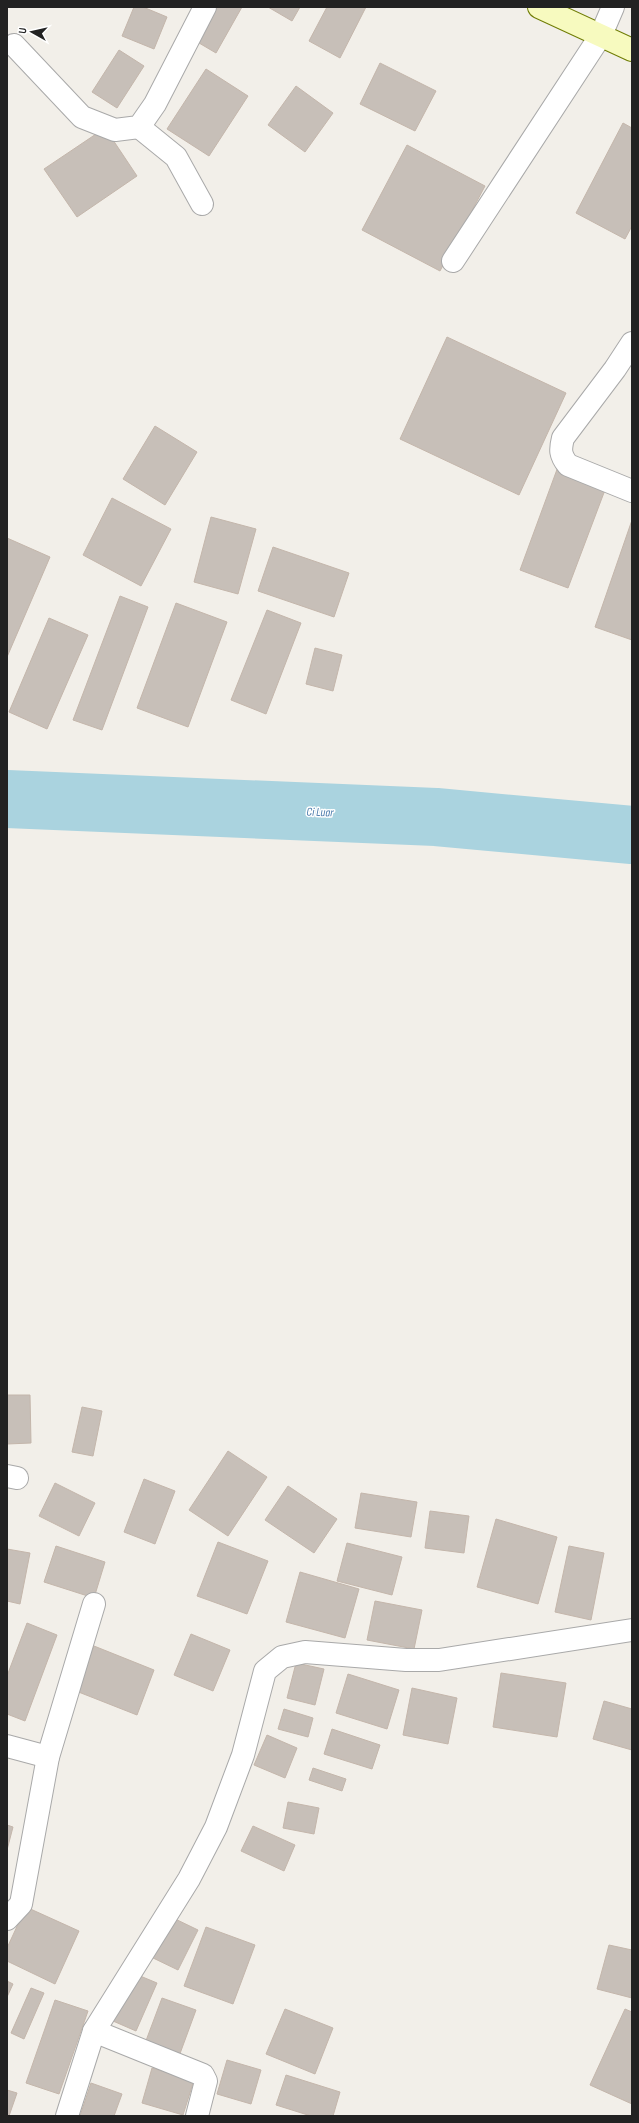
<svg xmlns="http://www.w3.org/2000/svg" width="639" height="2123" viewBox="0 0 639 2123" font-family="'Sofia Sans Condensed',sans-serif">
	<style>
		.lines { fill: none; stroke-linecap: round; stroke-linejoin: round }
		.river { stroke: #aad3df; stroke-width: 58 }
		.building { fill: #c7bfb8; stroke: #c4b6ab }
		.street-casing { stroke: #a9a9a9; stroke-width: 24 }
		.secondary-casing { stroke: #707d05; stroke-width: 24 }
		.street { stroke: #fff; stroke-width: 22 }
		.secondary { stroke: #f7fabf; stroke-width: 22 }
		.labels { text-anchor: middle; stroke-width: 3; stroke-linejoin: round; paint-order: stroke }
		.water-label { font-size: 12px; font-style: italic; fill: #4a7aab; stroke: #fff }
	</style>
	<rect width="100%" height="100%" fill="#f2efe9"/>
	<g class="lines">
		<polyline class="river" points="7,799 436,817 632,835"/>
	</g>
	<g class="building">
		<polygon points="134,7 143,7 167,17 154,49 122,36"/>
		<polygon points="212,7 242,7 216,53 194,40"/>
		<polygon points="268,7 300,7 292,21"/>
		<polygon points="327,7 366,7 340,58 309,41"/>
		<polygon points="119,50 144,66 117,108 92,92"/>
		<polygon points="380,63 436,91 415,131 360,104"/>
		<polygon points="206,69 248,96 209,156 167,129"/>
		<polygon points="296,86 333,113 305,152 268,125"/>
		<polygon points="623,123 632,128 632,226 625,239 576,213"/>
		<polygon points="105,128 137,176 77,217 44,169"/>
		<polygon points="407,145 485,186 440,271 362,230"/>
		<polygon points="447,337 566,393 519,495 400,439"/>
		<polygon points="155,426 197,452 165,505 123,479"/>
		<polygon points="559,464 608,482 568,588 520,570"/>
		<polygon points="112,498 171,529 141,586 83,555"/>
		<polygon points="211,517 256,529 238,594 194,582"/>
		<polygon points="632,520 632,640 595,627"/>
		<polygon points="7,538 50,557 7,657"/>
		<polygon points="273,547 349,573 334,617 258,591"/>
		<polygon points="120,596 148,607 102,730 73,720"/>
		<polygon points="176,603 227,622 188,727 137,708"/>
		<polygon points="267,610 301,623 266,714 231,700"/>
		<polygon points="49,618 88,635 47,729 9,712"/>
		<polygon points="315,648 342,655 333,691 306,684"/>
		<polygon points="7,1395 30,1395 31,1443 7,1444"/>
		<polygon points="82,1407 102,1411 93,1456 72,1452"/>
		<polygon points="228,1451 267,1477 228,1536 189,1510"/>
		<polygon points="144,1479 175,1491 155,1544 124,1532"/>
		<polygon points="55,1483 95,1503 79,1536 39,1516"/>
		<polygon points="288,1486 337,1519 314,1553 265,1520"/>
		<polygon points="361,1493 417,1502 411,1537 355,1528"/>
		<polygon points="430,1511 469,1516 464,1553 425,1548"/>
		<polygon points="496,1519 557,1537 538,1604 477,1587"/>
		<polygon points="218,1542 268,1561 247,1614 197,1596"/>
		<polygon points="347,1543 402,1557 392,1595 337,1581"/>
		<polygon points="56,1546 105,1562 94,1598 44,1582"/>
		<polygon points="569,1546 604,1553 591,1620 555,1612"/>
		<polygon points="7,1549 30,1553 20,1604 7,1601"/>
		<polygon points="300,1572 359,1589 345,1638 286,1622"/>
		<polygon points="375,1601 422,1610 414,1649 367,1640"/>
		<polygon points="27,1623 57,1635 25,1721 7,1714 7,1676"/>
		<polygon points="191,1634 230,1650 213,1691 174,1675"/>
		<polygon points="94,1646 154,1670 137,1715 76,1691"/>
		<polygon points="296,1663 324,1669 315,1705 287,1698"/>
		<polygon points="501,1673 566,1683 557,1737 493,1727"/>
		<polygon points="348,1674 399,1690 387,1729 336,1713"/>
		<polygon points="412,1688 457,1698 448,1744 403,1735"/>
		<polygon points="604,1701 632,1709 632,1750 593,1739"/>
		<polygon points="284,1709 313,1718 308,1737 278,1729"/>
		<polygon points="332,1729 380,1745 372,1769 324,1754"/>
		<polygon points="267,1735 297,1748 285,1778 254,1765"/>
		<polygon points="313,1768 346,1779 342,1791 309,1780"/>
		<polygon points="288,1802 319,1808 314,1834 283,1828"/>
		<polygon points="7,1825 13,1827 7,1850"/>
		<polygon points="253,1826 295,1845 284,1871 241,1851"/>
		<polygon points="26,1907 79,1931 55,1984 7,1961 7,1948"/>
		<polygon points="169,1916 198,1930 178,1970 149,1956"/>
		<polygon points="206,1927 255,1945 233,2004 184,1986"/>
		<polygon points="609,1945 632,1950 632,1998 597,1989"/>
		<polygon points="133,1973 157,1983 136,2031 113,2021"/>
		<polygon points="7,1981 13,1984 7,1997"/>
		<polygon points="31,1988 44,1993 24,2039 11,2033"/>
		<polygon points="162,1998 196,2010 178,2059 144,2046"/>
		<polygon points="55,2000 88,2011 59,2094 26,2083"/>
		<polygon points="285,2009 333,2028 315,2074 266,2054"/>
		<polygon points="625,2009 632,2012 632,2104 590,2085"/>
		<polygon points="227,2060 261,2070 251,2104 217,2094"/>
		<polygon points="152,2068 194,2080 183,2115 142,2103"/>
		<polygon points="286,2075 340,2092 333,2116 311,2116 276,2105"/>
		<polygon points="91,2083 122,2094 114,2116 80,2116"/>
		<polygon points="7,2090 17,2093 9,2116 7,2116"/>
	</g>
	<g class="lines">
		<g class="street-casing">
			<g id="street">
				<polyline points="14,45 82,117 115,130 139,127 155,104 205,7"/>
				<polyline points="139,127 176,157 202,204"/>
				<polyline points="453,261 601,35 613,7"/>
				<path d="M 632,343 L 615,369 L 563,438 C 560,450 560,455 568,465 L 632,491"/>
				<polyline points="7,1476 17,1478"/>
				<polyline points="7,1746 48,1757"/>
				<polyline points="7,1919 21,1904 48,1757 94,1604"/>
				<polyline points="94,2031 203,2075 206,2081 197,2116"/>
				<polyline points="67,2116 94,2031 189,1879 216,1827 243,1755 265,1671 282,1657 305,1652 406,1660 439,1660 632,1630"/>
			</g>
		</g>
		<g class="secondary-casing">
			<polyline id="secondary" points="539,7 632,50"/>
		</g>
		<use href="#street" class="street"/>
		<use href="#secondary" class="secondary"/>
	</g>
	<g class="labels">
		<g class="water-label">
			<text transform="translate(320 812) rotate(2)" y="4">Ci Luar</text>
		</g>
	</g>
	<rect width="639" height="2123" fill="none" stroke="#222222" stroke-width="16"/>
	<g transform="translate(32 32) rotate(278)" stroke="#ffffff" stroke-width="3" paint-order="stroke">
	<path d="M0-3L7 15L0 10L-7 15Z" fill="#222222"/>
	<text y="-6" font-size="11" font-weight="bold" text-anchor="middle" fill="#222222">U</text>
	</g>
</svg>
